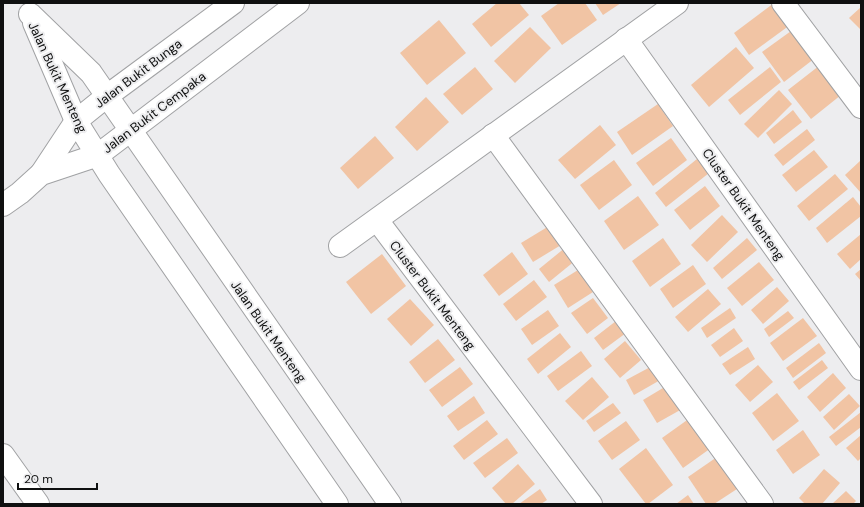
<svg xmlns="http://www.w3.org/2000/svg" width="864" height="507" viewBox="0 0 864 507" font-family="'DM Sans',sans-serif">
	<style>
		.building { fill: #f1c4a4 }
		.lines { fill: none; stroke-linecap: round; stroke-linejoin: round }
		.minor-casing { stroke: #a1a2a4; stroke-width: 24 }
		.minor { stroke: #fff; stroke-width: 22 }
		.labels { text-anchor: middle; stroke-width: 4; stroke-linejoin: round; paint-order: stroke }
		.street-label { font-size: 13px; fill: #0f1010; stroke: #ededef }
	</style>
	<rect width="100%" height="100%" fill="#ededef"/>
	<g class="building">
		<polygon points="497,3 519,3 529,15 491,47 472,24"/>
		<polygon points="559,3 585,3 597,20 562,45 541,16"/>
		<polygon points="595,3 621,3 603,15"/>
		<polygon points="774,3 790,25 749,55 734,33"/>
		<polygon points="861,7 861,30 849,18"/>
		<polygon points="439,20 466,53 427,85 400,53"/>
		<polygon points="798,26 819,55 784,82 762,52"/>
		<polygon points="530,27 551,48 515,83 494,61"/>
		<polygon points="736,47 754,68 709,107 691,85"/>
		<polygon points="824,62 846,91 811,119 788,90"/>
		<polygon points="475,67 493,89 462,115 443,94"/>
		<polygon points="770,67 781,82 740,115 728,100"/>
		<polygon points="779,90 792,104 758,138 744,124"/>
		<polygon points="426,97 449,122 417,151 395,127"/>
		<polygon points="658,104 673,126 632,155 617,132"/>
		<polygon points="793,110 802,122 774,144 766,133"/>
		<polygon points="600,125 616,145 575,179 558,160"/>
		<polygon points="807,129 815,140 783,166 774,155"/>
		<polygon points="375,136 394,158 358,189 340,168"/>
		<polygon points="671,138 687,160 653,186 636,163"/>
		<polygon points="814,150 828,167 796,192 782,175"/>
		<polygon points="697,159 709,173 666,207 655,193"/>
		<polygon points="614,160 632,185 599,210 580,185"/>
		<polygon points="861,160 861,193 845,175"/>
		<polygon points="835,174 848,189 809,221 797,206"/>
		<polygon points="705,186 720,206 690,230 674,210"/>
		<polygon points="638,196 659,225 624,250 604,221"/>
		<polygon points="853,197 861,207 861,216 827,243 816,228"/>
		<polygon points="722,215 738,232 707,262 691,245"/>
		<polygon points="554,223 566,242 533,262 521,243"/>
		<polygon points="861,234 861,259 850,269 837,254"/>
		<polygon points="663,238 681,264 650,287 632,261"/>
		<polygon points="747,238 757,250 722,279 713,268"/>
		<polygon points="566,247 576,260 549,282 539,269"/>
		<polygon points="512,252 528,274 499,296 483,275"/>
		<polygon points="382,254 406,286 371,314 346,282"/>
		<polygon points="759,262 774,280 742,306 727,288"/>
		<polygon points="693,265 706,284 673,308 660,289"/>
		<polygon points="861,269 861,281 855,274"/>
		<polygon points="578,270 593,292 568,308 554,285"/>
		<polygon points="534,280 547,297 516,321 503,304"/>
		<polygon points="777,287 789,301 763,324 751,310"/>
		<polygon points="708,289 721,304 688,332 675,317"/>
		<polygon points="593,298 608,318 587,334 571,313"/>
		<polygon points="410,299 434,325 411,346 387,319"/>
		<polygon points="730,308 736,318 707,338 701,328"/>
		<polygon points="548,310 559,326 532,345 521,329"/>
		<polygon points="788,311 794,318 769,337 764,329"/>
		<polygon points="803,318 817,336 783,361 770,343"/>
		<polygon points="616,321 626,333 603,350 594,338"/>
		<polygon points="734,328 743,341 720,357 711,345"/>
		<polygon points="560,333 571,347 538,374 527,359"/>
		<polygon points="438,339 455,360 425,383 409,362"/>
		<polygon points="625,341 641,360 620,378 604,359"/>
		<polygon points="819,343 826,353 793,378 786,368"/>
		<polygon points="748,347 755,359 730,375 722,364"/>
		<polygon points="581,351 592,366 558,391 547,376"/>
		<polygon points="822,360 828,368 799,390 793,382"/>
		<polygon points="654,365 662,379 634,395 626,380"/>
		<polygon points="758,365 773,382 750,402 735,385"/>
		<polygon points="460,367 473,384 442,407 429,390"/>
		<polygon points="833,373 846,388 820,412 807,397"/>
		<polygon points="592,377 609,397 583,420 565,401"/>
		<polygon points="668,385 682,409 657,423 643,400"/>
		<polygon points="777,393 799,421 773,441 752,413"/>
		<polygon points="849,394 860,406 834,430 823,417"/>
		<polygon points="474,396 485,413 458,431 447,416"/>
		<polygon points="613,403 621,413 594,432 586,421"/>
		<polygon points="861,412 861,427 836,446 829,437"/>
		<polygon points="690,418 711,448 683,468 662,438"/>
		<polygon points="487,420 498,434 464,460 453,446"/>
		<polygon points="626,421 640,440 612,460 598,441"/>
		<polygon points="803,430 820,455 793,474 776,450"/>
		<polygon points="861,435 861,458 858,461 846,448"/>
		<polygon points="507,438 518,453 485,478 473,463"/>
		<polygon points="646,448 673,485 648,504 646,504 619,469"/>
		<polygon points="717,457 737,489 714,504 706,504 688,477"/>
		<polygon points="518,464 535,484 512,504 506,504 492,488"/>
		<polygon points="824,469 840,483 822,504 805,504 799,498"/>
		<polygon points="540,489 547,500 541,504 519,504"/>
		<polygon points="846,491 856,501 853,504 832,504"/>
		<polygon points="688,495 694,504 676,504"/>
	</g>
	<g class="lines">
		<g class="minor-casing">
			<g id="minor">
				<polyline points="783,3 861,107"/>
				<polyline points="30,14 91,73 390,504"/>
				<polyline points="34,23 76,121 109,174 337,504"/>
				<polyline points="626,39 861,369"/>
				<polyline points="493,135 762,504"/>
				<polyline points="41,174 76,121 107,96 233,3"/>
				<polyline points="3,205 20,193 41,174 98,155 298,3"/>
				<polyline points="377,220 591,504"/>
				<polyline points="340,246 677,3"/>
				<polyline points="3,455 38,504"/>
			</g>
		</g>
		<use href="#minor" class="minor"/>
	</g>
	<g class="labels">
		<g class="street-label">
			<text transform="translate(138 73) rotate(-37)" y="5">Jalan Bukit Bunga</text>
			<text transform="translate(58 77) rotate(65)" y="5">Jalan Bukit Menteng</text>
			<text transform="translate(154 112) rotate(-37)" y="5">Jalan Bukit Cempaka</text>
			<text transform="translate(744 204) rotate(55)" y="5">Cluster Bukit Menteng</text>
			<text transform="translate(433 295) rotate(53)" y="5">Cluster Bukit Menteng</text>
			<text transform="translate(269 331) rotate(55)" y="5">Jalan Bukit Menteng</text>
		</g>
	</g>
	<rect width="864" height="507" fill="none" stroke="#0f1010" stroke-width="8"/>
	<path d="M18 483v6h79v-6" fill="none" stroke="#0f1010" stroke-width="2"/>
	<text x="24" y="483" font-size="12" fill="#0f1010" stroke="#ededef" stroke-width="3" paint-order="stroke">20 m</text>
</svg>
